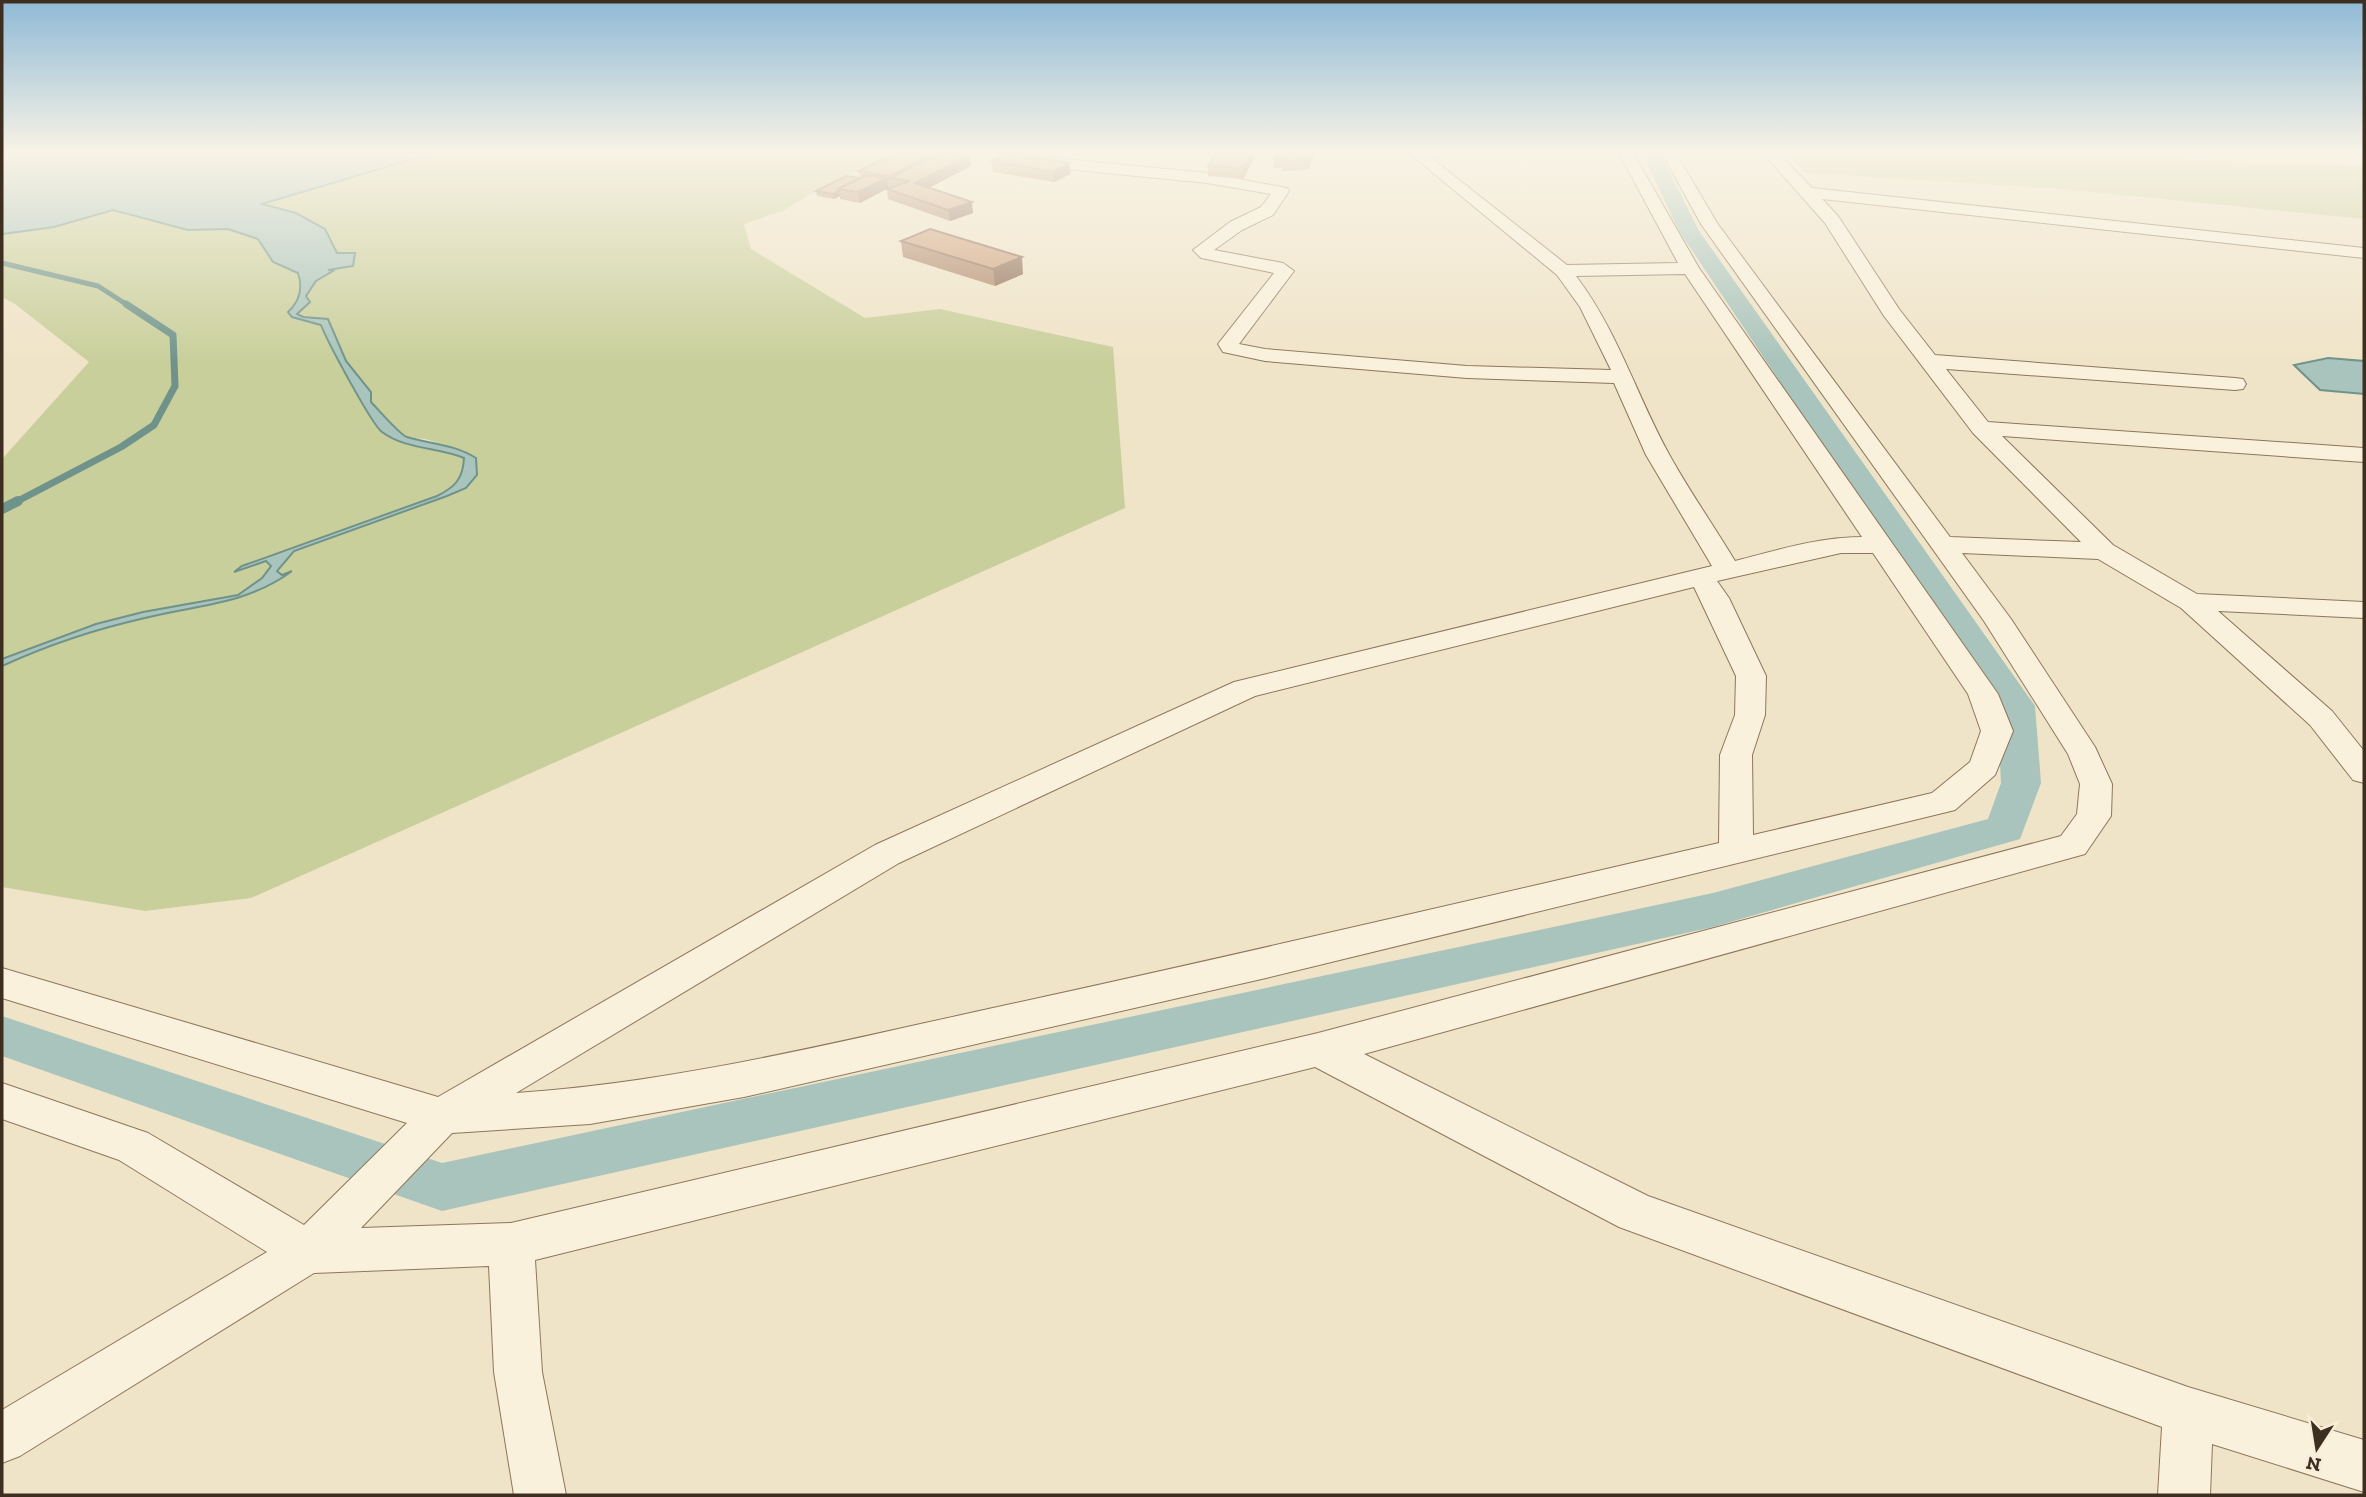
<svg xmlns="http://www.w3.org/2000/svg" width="2366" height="1497" viewBox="0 0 2366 1497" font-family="'Zilla Slab',serif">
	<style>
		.green { fill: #c9cf9b }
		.water { fill: #a9c4bc; stroke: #6f938a; stroke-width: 2 }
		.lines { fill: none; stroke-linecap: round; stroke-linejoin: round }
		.stream-far2 { stroke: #6f938a; stroke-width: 5 }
		.stream-far1 { stroke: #6f938a; stroke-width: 7 }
		.stream { stroke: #6f938a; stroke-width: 10 }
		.canal { fill: #a9c4bc; fill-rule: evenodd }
		.minor-casing { stroke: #8d765c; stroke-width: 2 }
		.minor { fill: #faf1dc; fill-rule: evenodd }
		.wall { fill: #b2896c }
		.shaded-wall { fill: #916f58 }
		.building { fill: #cf9f7d; stroke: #916f58; stroke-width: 2 }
	</style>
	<rect width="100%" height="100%" fill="#f0e4c8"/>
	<g class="green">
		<path d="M 433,153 L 900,153 L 832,182 L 782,211 L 744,224 L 751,249 L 865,318 L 940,309 L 1113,347 L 1125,508 L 251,898 L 145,911 L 2,887 L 2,666 C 51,643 103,627 156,615 C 202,604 250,603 289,573 L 282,575 L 277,571 L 294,551 L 466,488 L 475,458 L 465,451 L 425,439 L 404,437 L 371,402 L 355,371 L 346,361 L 328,319 L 303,317 L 297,314 L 309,303 L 305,296 L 316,281 L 327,276 L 322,271 L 337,253 L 325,229 L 296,213 L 261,204 Z"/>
		<polygon points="1787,153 2025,153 2364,166 2364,219 2062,189 1806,173"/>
		<path d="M 113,210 L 188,230 L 228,229 L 258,239 L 273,262 L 298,273 C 303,289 299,301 288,313 L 321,325 C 326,341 371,424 382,432 C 406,450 438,448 464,458 C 463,479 455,486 437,496 L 242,566 L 266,560 L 271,566 L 262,578 L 238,595 L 143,612 L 96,624 L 2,659 L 2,459 L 89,362 L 15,304 L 2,297 L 2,234 L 54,227 Z"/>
	</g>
	<g class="water">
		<path d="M 2,153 L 433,153 L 262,204 L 296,213 L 325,229 L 337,253 L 355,253 L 353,266 L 328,270 L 333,271 L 316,281 L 306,296 L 310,302 L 297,314 L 303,317 L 328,319 L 346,361 L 371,392 L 371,402 C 378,409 400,435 407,437 C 430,444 454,444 476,458 L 477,475 L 466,488 L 447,496 L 294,551 L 277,571 L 282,575 L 292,571 C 248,604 197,605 145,618 C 96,629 48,645 2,666 L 2,659 L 96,624 L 143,612 L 238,595 L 262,578 L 271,566 L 266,561 L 234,572 L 242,566 L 437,496 C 455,487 463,479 464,458 C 439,447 406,450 382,432 C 372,425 327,341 321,325 L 292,317 L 288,312 C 300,301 303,288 298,273 L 273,262 L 258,239 L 228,229 L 188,230 L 113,210 L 54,227 L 2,234 Z"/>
		<polygon points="2328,358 2364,361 2364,394 2320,390 2294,365"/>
	</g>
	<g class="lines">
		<polyline class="stream-far2" points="2,263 98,286 129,306"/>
		<polyline class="stream-far1" points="14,503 121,447 154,425 175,386 173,335 126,304"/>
		<polyline class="stream" points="2,509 18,501"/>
		<polygon class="canal" points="1642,153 1660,153 1699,231 2035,706 2041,783 2020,839 1713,927 442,1211 2,1056 2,1016 442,1163 1713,893 1988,819 2001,783 1997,706 1679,231"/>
		<g class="minor-casing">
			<path id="minor" d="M 1000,153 L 1207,173 L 1287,188 L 1289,191 L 1273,215 L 1242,230 L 1214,250 L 1283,263 L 1294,271 L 1239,344 L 1265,349 L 1467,366 L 1611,370 L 1580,307 L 1557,275 L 1409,153 L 1425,153 L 1567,265 L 1678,263 L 1619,153 L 1633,153 L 1699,268 L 1998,694 L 2013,731 L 1995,775 L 1955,810 L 1266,978 L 744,1097 L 590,1124 L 452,1133 L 361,1228 L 511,1223 L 1318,1033 L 2061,836 L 2077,814 L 2080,784 L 2068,754 L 1984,621 L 1701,224 L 1662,153 L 1676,153 L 1717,223 L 1950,537 L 2081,542 L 1973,433 L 1884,316 L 1825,223 L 1763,153 L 1778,153 L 1812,188 L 2364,248 L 2364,258 L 1822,199 L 1838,216 L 1899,309 L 1935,355 L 2235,378 L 2243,379 L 2246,384 L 2243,389 L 2235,390 L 1946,369 L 1988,422 L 2364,448 L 2364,462 L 2002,436 L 2113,545 L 2197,594 L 2364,602 L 2364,618 L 2218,611 L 2332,711 L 2364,751 L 2364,783 L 2353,780 L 2310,725 L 2181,608 L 2098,559 L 1962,553 L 2011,619 L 2095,747 L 2112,784 L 2111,816 L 2085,854 L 1364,1054 L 1648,1196 L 2188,1387 L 2364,1440 L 2364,1492 L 2212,1444 L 2210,1495 L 2158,1495 L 2162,1427 L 1619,1227 L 1315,1067 L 535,1260 L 542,1372 L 566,1495 L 514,1495 L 494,1372 L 489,1266 L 314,1273 L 20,1456 L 2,1463 L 2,1410 L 267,1252 L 119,1160 L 2,1119 L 2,1083 L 148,1133 L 304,1225 L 407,1123 L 2,998 L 2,968 L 438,1097 L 875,845 L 1234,682 L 1712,566 L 1646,455 L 1614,383 L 1467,378 L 1265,361 L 1223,352 L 1218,344 L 1274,273 L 1201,258 L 1193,250 L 1230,222 L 1261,207 L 1271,194 L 1207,183 L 1015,164 L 998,156 ZM 1685,274 L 1862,537 C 1819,537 1777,550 1735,561 C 1714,526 1690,492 1670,456 C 1636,395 1619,333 1576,276 ZM 1841,553 L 1873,553 L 1968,694 L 1981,731 L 1970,762 L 1932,793 L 1753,835 L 1752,755 L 1765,715 L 1766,676 L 1729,598 L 1717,581 ZM 1694,587 L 1736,676 L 1735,715 L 1720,755 L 1719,843 C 1480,898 1242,954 1002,1006 C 841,1041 681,1082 516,1093 L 899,863 L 1255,696 Z"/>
		</g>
		<use href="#minor" class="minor"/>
	</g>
	<g class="wall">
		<polygon points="1257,153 1243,179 1208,176 1208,166"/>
		<polygon points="1276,153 1314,153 1308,170 1282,171 1283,168 1273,168 1274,157"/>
		<polygon points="969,155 971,166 928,188 973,213 950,221 888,199 887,189 860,203 840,199 840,196 834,199 817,196 816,191 860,178 859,171"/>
		<polygon points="992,161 1069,163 1070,174 1054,182 993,172"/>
		<polygon points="901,241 1023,274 995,286 903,257"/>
	</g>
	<g class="shaded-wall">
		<polygon points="936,153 948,153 890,178 890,176"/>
		<polygon points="1252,153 1257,153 1243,179 1243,168"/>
		<polygon points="1311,153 1314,153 1314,156 1308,170 1308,160"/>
		<polygon points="969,155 971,166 917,194 915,183"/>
		<polygon points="1069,163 1070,174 1054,182 1053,172"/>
		<polygon points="887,178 888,188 860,203 858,192"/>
		<polygon points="839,191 840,196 834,199 833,194"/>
		<polygon points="972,202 973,213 950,221 948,210"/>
		<polygon points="1022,257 1023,274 995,286 993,269"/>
	</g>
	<g class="building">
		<polygon points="897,153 936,153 890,176 859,171"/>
		<polygon points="941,153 952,153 969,155 915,183 972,202 948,210 887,189 910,181 890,178"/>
		<polygon points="1009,153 1069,163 1053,172 992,161"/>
		<polygon points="1216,153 1252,153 1243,168 1208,166"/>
		<polygon points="1276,153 1311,153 1308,160 1283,161 1284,158 1274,157"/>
		<polygon points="867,175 887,178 858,192 838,189"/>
		<polygon points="846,176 860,178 838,189 839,191 833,194 816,191"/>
		<polygon points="930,229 1022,257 993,269 901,241"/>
	</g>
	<linearGradient id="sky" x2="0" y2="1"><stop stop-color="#8fbad6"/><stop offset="0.42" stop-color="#f8f3e6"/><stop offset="1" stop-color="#f8f3e6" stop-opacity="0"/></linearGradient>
	<rect width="2366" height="362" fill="url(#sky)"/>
	<rect width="2366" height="1497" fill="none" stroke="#3d2e20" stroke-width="7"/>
	<g transform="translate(2317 1448) rotate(192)" stroke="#f7eed8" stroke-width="5" paint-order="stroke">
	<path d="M0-5L12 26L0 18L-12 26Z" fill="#3d2e20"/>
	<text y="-10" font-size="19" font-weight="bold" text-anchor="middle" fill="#3d2e20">N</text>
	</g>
</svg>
